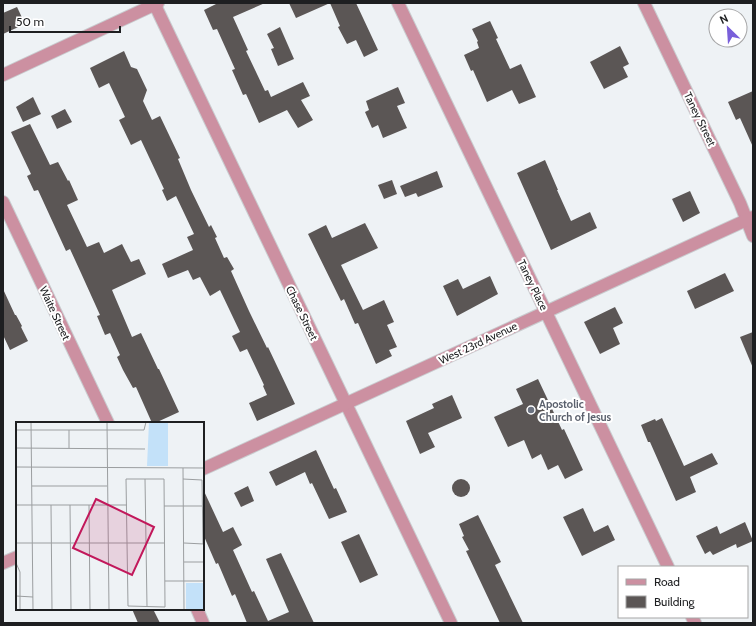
<svg xmlns="http://www.w3.org/2000/svg" width="756" height="626" viewBox="0 0 756 626" font-family="Cabin,sans-serif">
	<style>
		.building { fill: #5b5655 }
		.lines { fill: none; stroke-linecap: round; stroke-linejoin: round }
		.minor-casing { stroke: #c9cccf; stroke-width: 14 }
		.minor { stroke: #cc90a1; stroke-width: 12 }
		.worship-dot { fill: #6b7280; stroke: #fff; stroke-width: 1.5 }
		.labels { text-anchor: middle; stroke-width: 4; stroke-linejoin: round; paint-order: stroke }
		.street-label { font-size: 11px; fill: #1e1f21; stroke: #fff }
		.worship-label { font-size: 11px; font-weight: bold; fill: #5b616d; stroke: #fff; text-anchor: start }
		.inset-road { fill: none; stroke: #9b9ea0; stroke-width: 1 }
		.view { fill: #c2185b; fill-opacity: 0.15; stroke: #c2185b; stroke-width: 2 }
		.inset-edge { fill: none; stroke: #1e1f21; stroke-width: 2 }
	</style>
	<rect width="100%" height="100%" fill="#eef2f5"/>
	<g class="building">
		<polygon points="218,3 265,3 233,17 248,50 246,51 265,91 268,90 271,97 303,82 310,96 301,100 313,120 298,128 287,110 259,123 246,94 243,95 232,70 235,69 217,29 213,30 204,10"/>
		<polygon points="289,3 356,3 378,50 364,57 356,40 347,44 338,27 340,26 330,3 296,18"/>
		<polygon points="17,7 25,24 3,34 3,13"/>
		<polygon points="490,21 498,38 496,39 510,69 521,64 536,97 519,104 512,90 487,102 473,70 471,71 464,55 479,48 477,42 478,41 472,29"/>
		<polygon points="280,27 294,59 278,66 271,49 274,48 267,34"/>
		<polygon points="620,46 629,64 623,67 628,77 604,89 590,62"/>
		<polygon points="124,51 131,67 137,69 147,90 143,101 152,120 160,116 180,158 178,159 191,190 209,227 211,225 217,237 215,238 224,258 227,257 234,269 231,271 249,311 267,348 268,347 295,404 257,421 249,403 267,395 263,386 264,385 247,349 240,352 232,336 240,332 220,290 210,296 200,277 193,280 188,270 168,278 162,264 193,250 187,237 194,234 176,196 167,201 162,190 164,189 141,140 131,145 119,120 125,117 109,83 99,88 90,68"/>
		<polygon points="398,87 405,103 397,106 407,128 383,138 378,125 372,128 365,112 369,110 366,101"/>
		<polygon points="753,91 753,147 740,118 736,120 728,102"/>
		<polygon points="33,97 41,114 23,122 16,107"/>
		<polygon points="65,109 72,122 57,129 51,116"/>
		<polygon points="30,124 50,165 58,162 68,181 69,180 78,200 67,205 87,247 99,242 104,253 122,244 131,262 139,259 146,274 112,290 132,337 141,333 158,369 159,369 179,412 155,423 152,423 136,387 133,388 123,370 117,357 120,355 110,333 105,335 97,316 100,315 81,273 70,249 66,251 38,190 34,191 27,176 31,174 11,132"/>
		<polygon points="545,160 558,190 557,190 571,221 590,212 597,228 551,250 517,173"/>
		<polygon points="437,171 443,187 418,197 416,193 405,197 400,186"/>
		<polygon points="392,180 397,194 384,199 378,185"/>
		<polygon points="690,191 700,213 683,222 672,199"/>
		<polygon points="365,223 378,248 341,265 363,310 384,300 394,322 387,325 397,347 389,350 392,356 376,364 358,323 355,324 344,299 341,301 308,234 326,225 332,238"/>
		<polygon points="725,273 734,291 695,309 687,291"/>
		<polygon points="490,276 498,294 457,316 443,286 458,279 463,289"/>
		<polygon points="3,289 15,315 16,315 22,326 21,327 28,341 10,350 3,335"/>
		<polygon points="615,307 623,323 613,328 620,344 600,354 584,322"/>
		<polygon points="753,332 753,368 740,337"/>
		<polygon points="538,379 562,430 564,429 583,470 565,479 558,465 548,470 541,454 532,459 524,440 508,447 494,417 523,404 516,389"/>
		<polygon points="452,395 462,418 428,433 435,447 420,454 406,421 434,408 432,404"/>
		<polygon points="662,418 684,466 712,453 718,464 690,477 696,492 676,501 650,442 648,442 641,425 655,419 656,421"/>
		<polygon points="316,450 334,489 336,488 347,512 329,519 312,483 310,484 305,472 276,486 269,472"/>
		<circle cx="461" cy="488" r="9"/>
		<polygon points="248,486 254,501 241,507 234,493"/>
		<polygon points="203,489 223,532 233,527 242,545 233,550 252,592 254,591 268,621 289,612 266,559 281,553 314,623 247,623 235,594 232,596 218,563 216,564 203,534"/>
		<polygon points="583,508 594,532 608,525 615,540 582,556 563,517"/>
		<polygon points="478,515 501,562 495,565 523,623 500,623 466,551 469,550 462,537 464,536 459,524"/>
		<polygon points="745,522 753,541 737,548 736,544 713,555 710,551 705,554 696,536 717,526 720,534"/>
		<polygon points="359,534 378,575 360,583 341,542"/>
		<polygon points="132,609 153,609 160,623 138,623"/>
	</g>
	<g class="lines">
		<g class="minor-casing">
			<g id="minor">
				<polyline points="154,3 451,623"/>
				<polyline points="398,3 668,567"/>
				<polyline points="644,3 740,203 753,236"/>
				<polyline points="3,75 158,3"/>
				<polyline points="3,202 108,423"/>
				<polyline points="203,469 753,217"/>
				<polyline points="3,563 17,557"/>
				<polyline points="197,609 203,623"/>
				<polyline points="692,617 695,623"/>
			</g>
		</g>
		<use href="#minor" class="minor"/>
	</g>
	<circle class="worship-dot" cx="531" cy="410" r="4"/>
	<g class="labels">
		<g class="street-label">
			<text transform="translate(700 119) rotate(64)" y="4">Taney Street</text>
			<text transform="translate(533 285) rotate(64)" y="4">Taney Place</text>
			<text transform="translate(55 313) rotate(65)" y="4">Waite Street</text>
			<text transform="translate(302 313) rotate(64)" y="4">Chase Street</text>
			<text transform="translate(478 343) rotate(-25)" y="4">West 23rd Avenue</text>
		</g>
		<g class="worship-label">
			<text x="539" y="408">Apostolic<tspan x="539" dy="13">Church of Jesus</tspan></text>
		</g>
	</g>
	<g transform="translate(16 422)">
		<rect width="188" height="188" fill="#eef2f5"/>
		<path d="M 133,0 L 152,0 L 152,44 L 131,44 ZM 170,161 L 188,161 L 188,188 L 170,188 Z" fill="#c3e1f9"/>
		<path class="inset-road" d="M 15,0 L 17,188M 91,0 L 93,188M 0,8 L 128,8 L 130,0M 53,8 L 53,26M 0,26 L 129,27M 0,45 L 188,46M 167,46 L 168,188M 110,57 L 148,57 L 149,185 L 112,184 ZM 129,57 L 131,185M 167,57 L 186,58 L 187,122M 16,64 L 91,64M 0,83 L 111,83M 35,83 L 36,188M 54,83 L 55,188M 73,83 L 74,188M 148,84 L 186,84M 0,121 L 149,121M 168,121 L 188,122M 168,140 L 188,140M 0,141 L 4,150 L 4,188M 149,159 L 188,159M 0,174 L 17,175"/>
		<path class="view" d="M 80,77 L 138,105 L 116,153 L 57,126 Z"/>
		<rect width="188" height="188" class="inset-edge"/>
	</g>
	<rect width="756" height="626" fill="none" stroke="#1e1f21" stroke-width="8"/>
	<rect x="618" y="566" width="130" height="52" fill="#ffffff" stroke="#a5a5a6"/>
	<rect x="626" y="579" width="20" height="6" fill="#cc90a1" stroke="#a5a5a6"/>
	<text x="654" y="586" font-size="12" fill="#1e1f21">Road</text>
	<rect x="626" y="596" width="20" height="12" fill="#5b5655" stroke="#a5a5a6"/>
	<text x="654" y="606" font-size="12" fill="#1e1f21">Building</text>
	<g transform="translate(728 28) rotate(335)"><circle r="19" fill="#ffffff" stroke="#a5a5a6"/>
	<path d="M0-3L7 15L0 10L-7 15Z" fill="#795fda"/>
	<text y="-6" font-size="11" font-weight="bold" text-anchor="middle" fill="#1e1f21">N</text>
	</g>
	<path d="M10 26v6h110v-6" fill="none" stroke="#1e1f21" stroke-width="2"/>
	<text x="16" y="26" font-size="12" fill="#1e1f21" stroke="#ffffff" stroke-width="3" paint-order="stroke">50 m</text>
</svg>
